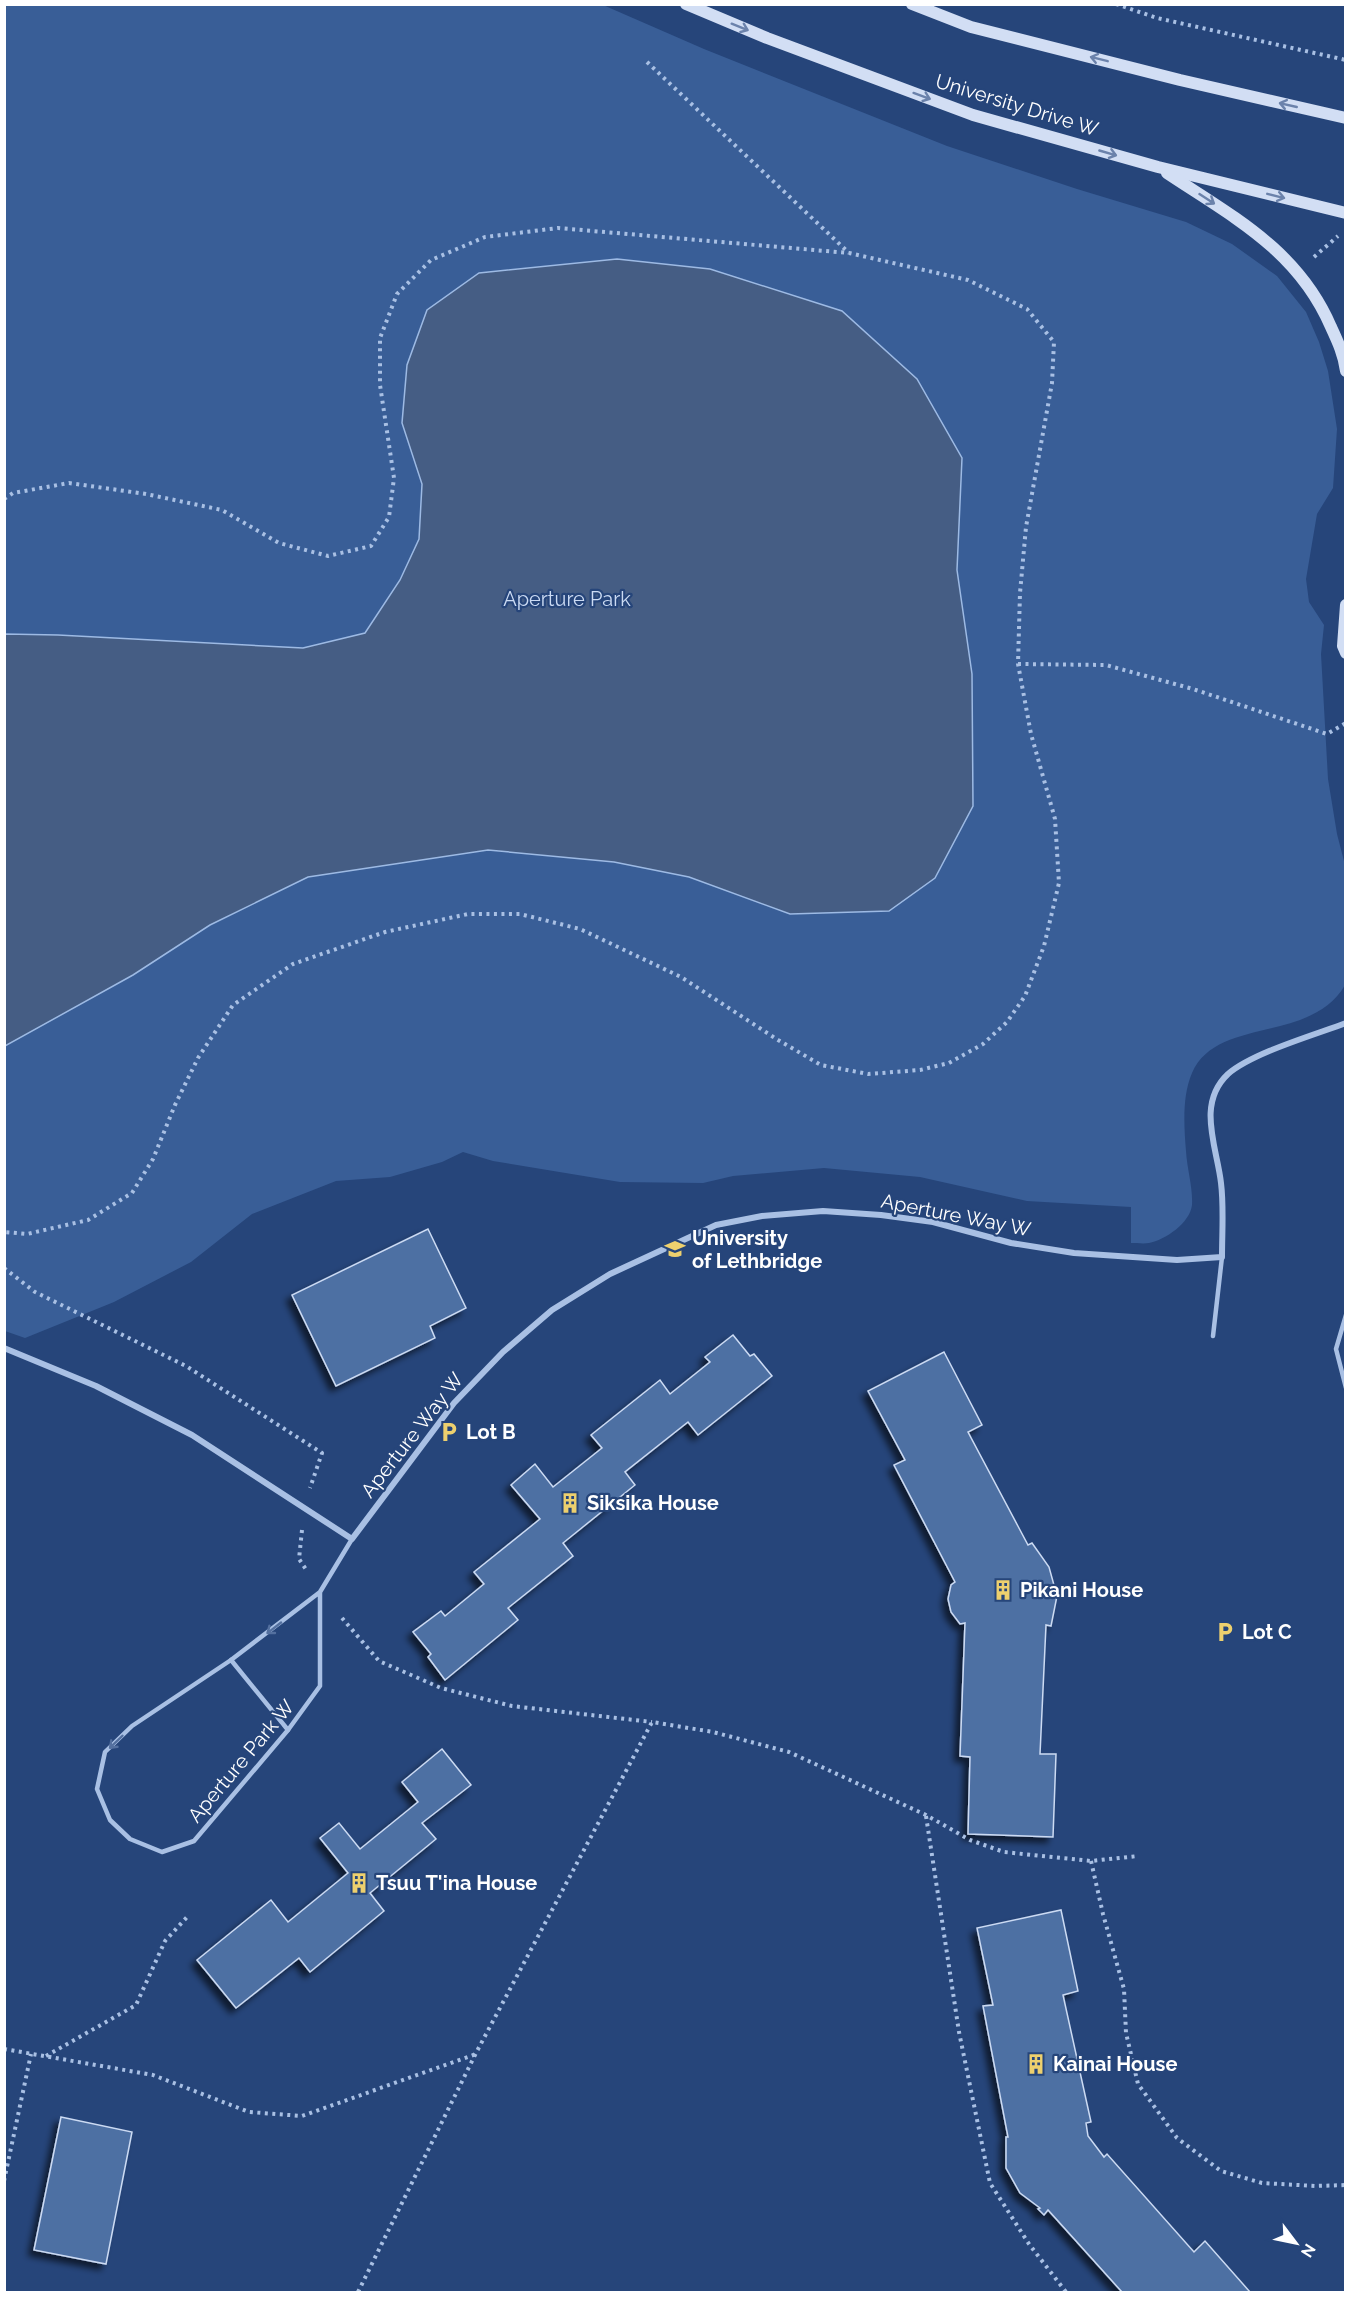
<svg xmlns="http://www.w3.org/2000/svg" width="1350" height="2297" viewBox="0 0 1350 2297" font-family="Raleway,sans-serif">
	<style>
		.green { fill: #395e97 }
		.water { fill: #455d84; stroke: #9dbae4; stroke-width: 1.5 }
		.building { fill: #4e6fa3; stroke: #ccdbf3; stroke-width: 1.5; filter: url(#shadow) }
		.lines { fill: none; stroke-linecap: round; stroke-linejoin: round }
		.path { stroke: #a9c0e4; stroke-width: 4; stroke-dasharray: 3 4.5; stroke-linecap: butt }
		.lane { stroke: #a9c0e4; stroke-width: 4.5 }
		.street { stroke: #a9c0e4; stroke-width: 6 }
		.secondary { stroke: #d2def4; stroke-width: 12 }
		.oneway { stroke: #6b82ab }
		.oneway2 { stroke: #54709f }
		.labels { text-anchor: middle; stroke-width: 4.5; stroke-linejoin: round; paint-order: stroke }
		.street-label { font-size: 20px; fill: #fff; stroke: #26457a }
		.park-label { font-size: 20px; fill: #ccdbf3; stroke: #26457a }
		.poi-label { font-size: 20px; font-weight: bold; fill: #fff; stroke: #26457a; text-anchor: start }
	</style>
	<defs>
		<filter id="shadow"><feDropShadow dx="-5.5" dy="5.5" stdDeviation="3" flood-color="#0009"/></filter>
	</defs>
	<rect width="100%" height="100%" fill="#26457a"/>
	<path class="green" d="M 5,5 L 603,5 L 704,49 L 947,146 L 1077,189 L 1186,222 L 1232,244 L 1277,276 L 1306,312 L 1319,342 L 1328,371 L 1337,429 L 1333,488 L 1317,514 L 1306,579 L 1309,602 L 1324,625 L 1321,654 L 1328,779 L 1337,834 L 1345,865 L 1345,985 C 1311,1044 1217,1016 1192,1073 C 1182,1096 1184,1126 1186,1151 C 1187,1169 1193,1187 1192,1205 C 1190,1223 1165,1240 1149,1243 C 1144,1244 1136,1243 1131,1243 L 1131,1207 L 1027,1201 L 920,1177 L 824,1168 L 733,1176 L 703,1183 L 620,1182 L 493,1161 L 463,1152 L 442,1162 L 390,1177 L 336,1181 L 252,1214 L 191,1262 L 114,1302 L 25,1338 L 5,1331 Z"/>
	<polygon class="water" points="617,259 710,269 842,311 917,379 962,458 957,570 972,674 973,806 935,878 889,911 790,914 689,877 614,862 488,850 308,877 210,925 133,975 5,1046 5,634 58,635 303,648 365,633 400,580 419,539 422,484 402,423 407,365 427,310 479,273"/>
	<g class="building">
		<polygon points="428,1229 466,1308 430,1326 435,1338 336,1386 292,1295"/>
		<polygon points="733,1335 750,1356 754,1354 772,1376 698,1435 688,1422 625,1472 635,1485 563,1543 573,1556 508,1608 518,1620 445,1680 428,1657 431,1654 413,1632 441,1611 445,1616 484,1584 474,1572 540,1519 511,1485 535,1464 553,1487 602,1448 591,1435 660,1380 670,1394 710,1362 705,1357"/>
		<polygon points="944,1352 982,1425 968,1432 1028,1545 1032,1543 1049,1567 1057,1596 1051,1626 1046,1625 1040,1754 1056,1754 1053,1837 968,1834 970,1757 960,1756 965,1623 960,1624 951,1612 948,1599 951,1585 955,1582 894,1465 905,1460 868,1391"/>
		<polygon points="442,1749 471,1785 422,1823 436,1839 370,1893 384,1911 310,1972 299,1958 236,2008 197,1960 271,1900 288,1922 348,1873 320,1838 339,1823 360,1849 418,1802 402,1782"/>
		<polygon points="1061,1910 1078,1991 1063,1995 1091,2122 1086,2123 1088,2136 1104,2157 1107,2154 1194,2252 1205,2241 1250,2292 1122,2292 1048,2210 1044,2215 1038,2209 1040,2208 1020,2193 1006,2168 1006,2137 1008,2137 983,2006 993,2005 977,1928"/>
		<polygon points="61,2117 132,2132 106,2264 34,2250"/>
	</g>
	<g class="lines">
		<g class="path">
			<polyline points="1116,4 1157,18 1346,60"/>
			<polyline points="647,62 849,253"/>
			<polyline points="1314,257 1338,236"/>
			<polyline points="4,499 13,493 69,483 146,494 222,510 279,543 328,556 371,546 389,517 394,478 380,385 380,338 397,294 431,260 485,237 558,228 849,253 968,280 1027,309 1054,342 1052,383 1026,527 1020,593 1018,664 1031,734 1055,819 1059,883 1044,946 1025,996 1007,1022 983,1044 949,1063 920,1070 868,1074 821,1065 778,1040 681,977 580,929 520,914 468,914 385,932 293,964 233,1005 198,1058 175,1105 153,1159 132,1193 88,1220 27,1234 4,1232"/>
			<polyline points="1018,664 1106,665 1193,689 1327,734 1346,723"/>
			<polyline points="4,1268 35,1292 186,1366 322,1453 310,1488"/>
			<polyline points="302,1530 299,1559 307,1571"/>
			<polyline points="342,1618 379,1661 441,1688 512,1706 652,1722"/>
			<polyline points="926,1816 959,2032 990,2183 1029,2244 1066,2292"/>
			<polyline points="1091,1861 1103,1914 1124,1989 1126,2033 1138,2084 1177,2138 1221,2171 1262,2183 1315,2186 1346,2185"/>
			<polyline points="4,2049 153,2075 249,2112 302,2116 476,2054"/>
			<polyline points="46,2056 136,2005 165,1941 187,1917"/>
			<polyline points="4,2181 31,2054"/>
			<polyline points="358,2292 476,2053 652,1722 713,1732 789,1752 926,1815 970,1840 1004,1852 1091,1861 1138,1856"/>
		</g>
		<g class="lane">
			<polyline points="1346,1315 1336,1349 1346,1388"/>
			<polyline points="1213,1336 1222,1257"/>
			<polyline points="320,1592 320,1686 288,1730 194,1841 162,1852 130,1839 110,1820 97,1789 105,1752 132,1726 231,1660 320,1592 352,1539"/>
			<polyline points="231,1660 288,1730"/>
		</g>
		<path class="street" d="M 4,1348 L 96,1386 L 192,1435 L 352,1539 L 454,1403 L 503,1352 L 552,1310 L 610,1274 L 716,1225 L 762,1216 L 823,1211 L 881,1215 L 933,1222 L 1011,1243 L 1074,1253 L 1177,1260 L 1222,1257 C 1222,1232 1224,1207 1221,1183 C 1217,1147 1196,1104 1228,1074 C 1252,1053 1314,1035 1346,1023"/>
		<g class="secondary">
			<polyline points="686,4 767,38 973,115 1158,167 1346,213"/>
			<polyline points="912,4 971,27 1180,80 1346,118"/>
			<path d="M 1167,173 C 1233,217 1298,250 1331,327 C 1338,342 1344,355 1346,371"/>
			<polyline points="1346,605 1343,646 1346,653"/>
		</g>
	</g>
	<defs><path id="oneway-shaft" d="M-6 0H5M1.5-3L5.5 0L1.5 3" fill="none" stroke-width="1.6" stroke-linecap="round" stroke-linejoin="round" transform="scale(1.5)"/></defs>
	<g class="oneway">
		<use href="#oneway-shaft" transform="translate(740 27) rotate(22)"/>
		<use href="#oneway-shaft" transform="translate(1099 59) rotate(-166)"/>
		<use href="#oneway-shaft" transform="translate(922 96) rotate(20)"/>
		<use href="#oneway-shaft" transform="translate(1288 105) rotate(-167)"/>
		<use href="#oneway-shaft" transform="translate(1108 153) rotate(16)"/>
		<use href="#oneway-shaft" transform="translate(1276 196) rotate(14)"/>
		<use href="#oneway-shaft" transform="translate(1207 199) rotate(33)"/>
	</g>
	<g class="oneway2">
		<use href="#oneway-shaft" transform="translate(274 1628) rotate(142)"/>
		<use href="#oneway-shaft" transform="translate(116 1742) rotate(136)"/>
	</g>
	<defs>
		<g id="university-bare" transform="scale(1.62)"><path d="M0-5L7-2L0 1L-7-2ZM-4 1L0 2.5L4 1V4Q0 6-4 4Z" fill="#edd06e" stroke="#26457a" stroke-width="2.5" paint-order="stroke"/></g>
		<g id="parking-bare" transform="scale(1.62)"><path d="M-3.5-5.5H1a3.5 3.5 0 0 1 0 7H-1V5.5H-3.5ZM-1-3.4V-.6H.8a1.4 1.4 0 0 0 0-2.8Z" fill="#edd06e" stroke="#26457a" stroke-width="2.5" paint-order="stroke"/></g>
		<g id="building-bare" transform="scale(1.62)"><path d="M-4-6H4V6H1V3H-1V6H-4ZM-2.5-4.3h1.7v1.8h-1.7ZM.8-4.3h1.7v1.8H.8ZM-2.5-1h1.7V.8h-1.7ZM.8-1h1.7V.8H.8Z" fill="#edd06e" stroke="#26457a" stroke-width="2.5" paint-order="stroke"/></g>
	</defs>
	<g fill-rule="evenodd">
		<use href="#university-bare" x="675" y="1249"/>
		<use href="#parking-bare" x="449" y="1432"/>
		<use href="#building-bare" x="570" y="1503"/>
		<use href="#building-bare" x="1003" y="1590"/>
		<use href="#parking-bare" x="1225" y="1632"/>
		<use href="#building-bare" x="359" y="1883"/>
		<use href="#building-bare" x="1036" y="2064"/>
	</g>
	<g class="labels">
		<g class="street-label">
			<text transform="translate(1017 105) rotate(17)" y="7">University Drive W</text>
			<text transform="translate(956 1215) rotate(11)" y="7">Aperture Way W</text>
			<text transform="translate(412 1435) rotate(-52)" y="7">Aperture Way W</text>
			<text transform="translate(241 1761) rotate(-50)" y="7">Aperture Park W</text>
		</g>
		<g class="park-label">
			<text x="567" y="606">Aperture Park</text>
		</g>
		<g class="poi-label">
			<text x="692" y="1245">University<tspan x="692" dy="23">of Lethbridge</tspan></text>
			<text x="466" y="1439">Lot B</text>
			<text x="587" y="1510">Siksika House</text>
			<text x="1020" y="1597">Pikani House</text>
			<text x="1242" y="1639">Lot C</text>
			<text x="376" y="1890">Tsuu T'ina House</text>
			<text x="1053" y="2071">Kainai House</text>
		</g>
	</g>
	<rect width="1350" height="2297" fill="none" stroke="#ffffff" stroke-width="12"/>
	<g transform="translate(1296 2243) rotate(122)" stroke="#26457a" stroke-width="4.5" paint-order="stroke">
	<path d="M0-4.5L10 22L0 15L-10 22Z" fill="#ffffff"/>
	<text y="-9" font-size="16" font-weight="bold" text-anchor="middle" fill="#ffffff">N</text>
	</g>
</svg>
